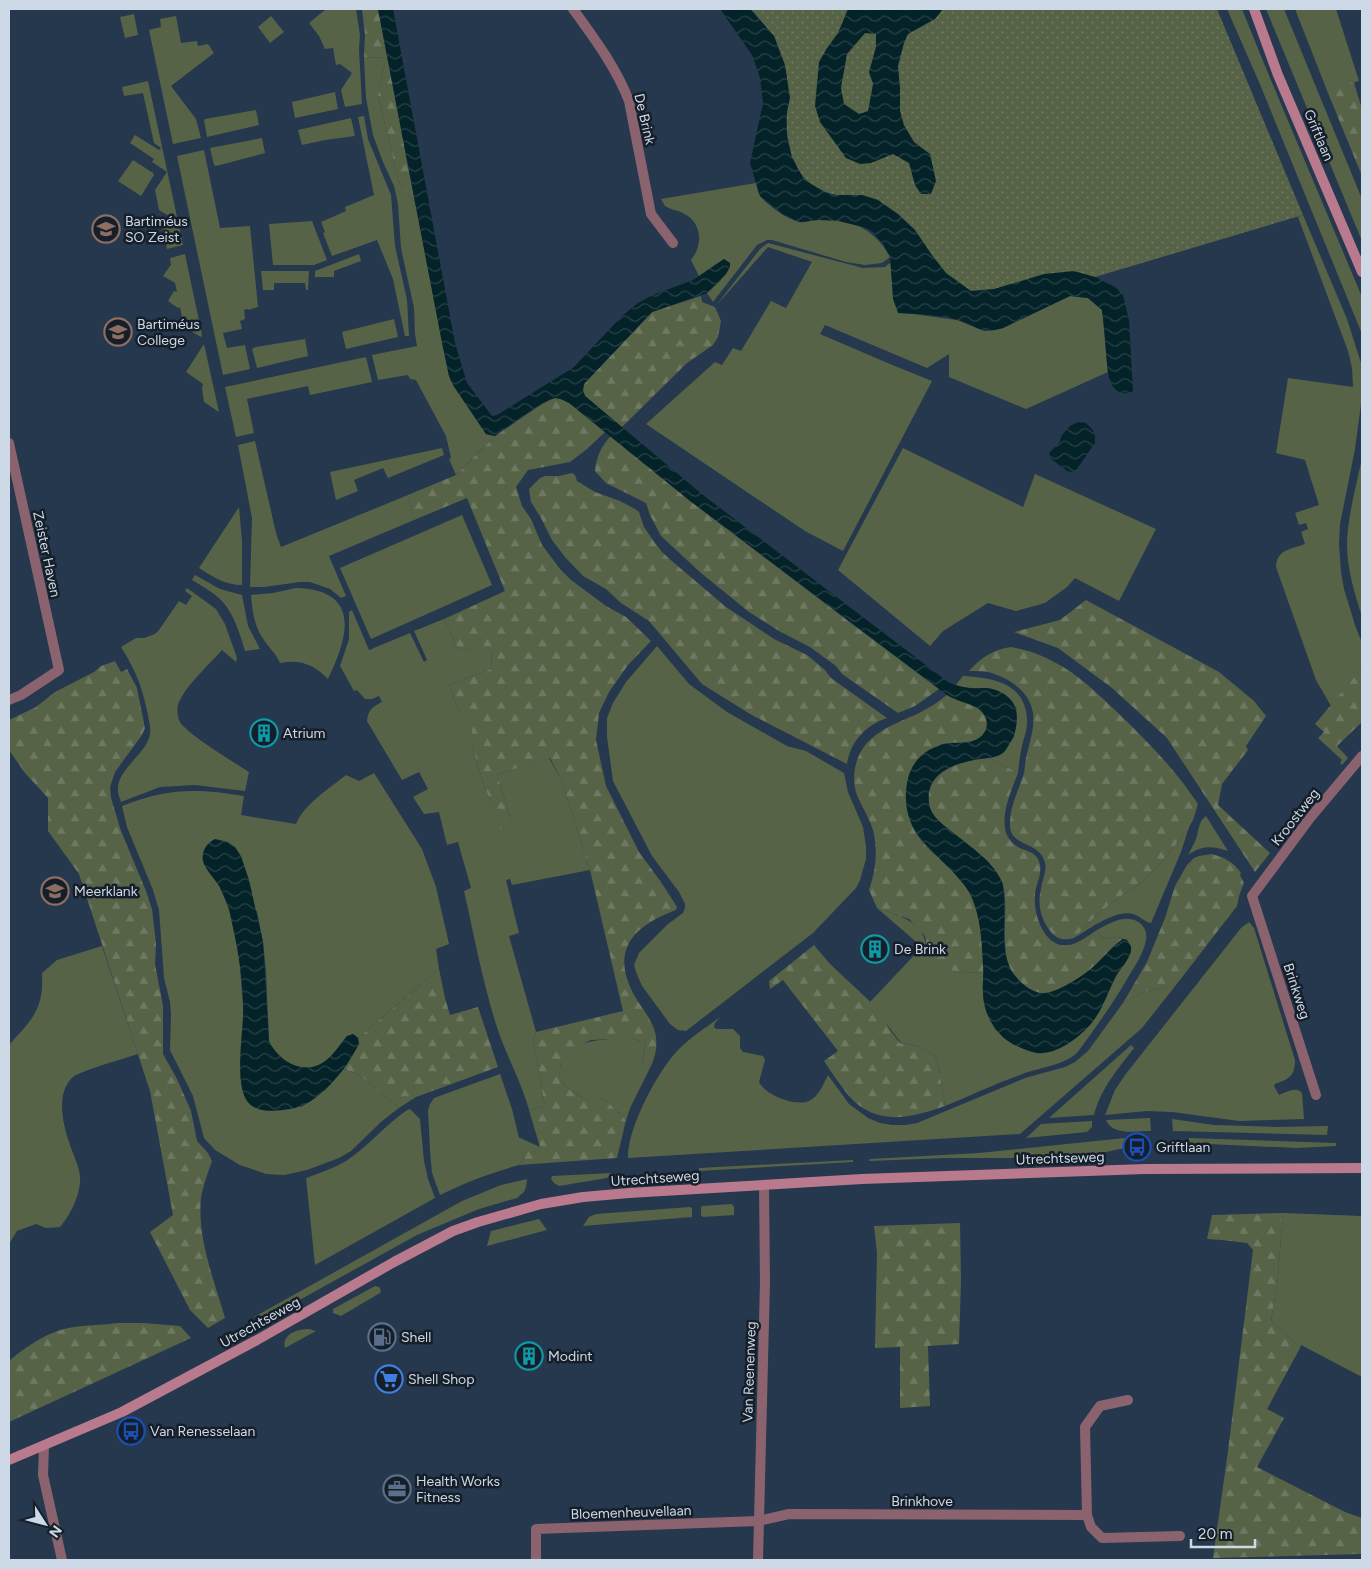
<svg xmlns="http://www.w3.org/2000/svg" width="1371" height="1569" viewBox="0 0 1371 1569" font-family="Figtree,sans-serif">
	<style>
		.green { fill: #576347 }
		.forest { fill: url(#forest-firs) }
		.park { fill: url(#park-dots) }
		.water { fill: url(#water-waves); fill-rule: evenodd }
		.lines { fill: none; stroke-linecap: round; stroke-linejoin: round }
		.street { stroke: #8b636e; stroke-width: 10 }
		.secondary { stroke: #ba7a8d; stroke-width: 10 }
		.labels { text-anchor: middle; stroke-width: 5; stroke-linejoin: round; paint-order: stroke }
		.street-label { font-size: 14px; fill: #cdd9e7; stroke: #161f29 }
		.poi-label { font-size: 14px; fill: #cdd9e7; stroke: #161f29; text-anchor: start }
	</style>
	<defs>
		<pattern id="forest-firs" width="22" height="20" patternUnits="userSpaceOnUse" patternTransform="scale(1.25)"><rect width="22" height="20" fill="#576347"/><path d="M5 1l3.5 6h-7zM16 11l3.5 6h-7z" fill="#6e7962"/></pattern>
		<pattern id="park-dots" width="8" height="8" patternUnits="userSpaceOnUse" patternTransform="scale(1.25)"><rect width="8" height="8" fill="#576347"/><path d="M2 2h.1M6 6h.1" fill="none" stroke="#6e7962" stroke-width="1.8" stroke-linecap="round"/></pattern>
		<pattern id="water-waves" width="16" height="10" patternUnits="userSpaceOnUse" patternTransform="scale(1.25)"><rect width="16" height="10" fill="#042329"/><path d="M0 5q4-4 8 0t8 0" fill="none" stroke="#274248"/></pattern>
	</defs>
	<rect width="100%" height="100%" fill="#25384e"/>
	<g class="green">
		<polygon points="326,9 356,9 360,35 359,50 362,104 345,107 341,90 352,73 340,64 336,65 333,48 325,49 319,36 309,23"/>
		<polygon points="1227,9 1242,9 1263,61 1362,297 1362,334 1259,82"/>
		<polygon points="1266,9 1284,9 1362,199 1362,241"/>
		<path d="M 1295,9 L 1336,9 L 1359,81 C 1346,86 1338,80 1328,93 Z"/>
		<polygon points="134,14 138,35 125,38 120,17"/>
		<polygon points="176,16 181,43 197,41 198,46 208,44 214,53 171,86 196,119 201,138 173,144 149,30 161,27 160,19"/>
		<polygon points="271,16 284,32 270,43 258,27"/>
		<polygon points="364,57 386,58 378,95 399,183 415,202 449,376 453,385 486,434 495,436 456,475 449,459 451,458 446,436 416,380 410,379 408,375 378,380 372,355 417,346 415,334 414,308 401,248 398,204 394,186 383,162 373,135 366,98"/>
		<polygon points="148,81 183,245 167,249 163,227 169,216 159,210 155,190 167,172 152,162 154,159 130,143 135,135 159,150 161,148 154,143 143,93 124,96 122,87"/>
		<polygon points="335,92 338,109 295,118 292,102"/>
		<polygon points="256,110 259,125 207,137 204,120 205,119"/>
		<polygon points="364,116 368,139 391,195 395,246 407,300 409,336 405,336 393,279 377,240 332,256 323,233 325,232 321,222 346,211 345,207 374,195 358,117"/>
		<polygon points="351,118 355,136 325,140 302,145 298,130"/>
		<polygon points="262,138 265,153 216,166 214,165 210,148"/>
		<polygon points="204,150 220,228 250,226 258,307 248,310 248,309 244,310 245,319 240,321 242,329 223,333 227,348 245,345 250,369 223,375 177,156"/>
		<polygon points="133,160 153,173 154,175 141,196 118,181"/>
		<path d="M 756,183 C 757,187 758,194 761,197 C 767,205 790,221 800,222 C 806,223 813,220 819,220 C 851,218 875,229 890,257 L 882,263 L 865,265 L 846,262 L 772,240 L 767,240 L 757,245 L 713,302 L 707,293 L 720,281 L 730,267 L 724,259 L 699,276 L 691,260 C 703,245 703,223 683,213 C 677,210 671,210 665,206 L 661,199 Z"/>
		<path d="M 1303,215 L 1347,319 L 1362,366 L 1361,404 L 1355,449 L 1340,524 L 1339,544 L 1341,572 L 1344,589 L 1355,625 L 1362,643 L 1362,668 L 1331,706 L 1316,680 L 1276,567 C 1277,549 1290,550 1305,544 L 1301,532 L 1308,529 L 1306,523 L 1299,525 L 1295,513 L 1319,505 L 1305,460 L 1276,453 L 1288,378 L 1353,387 L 1352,368 L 1348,351 L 1298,217 Z"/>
		<polygon points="312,221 327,260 314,265 273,265 269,224"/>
		<polygon points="768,243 863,268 885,267 891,262 898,312 957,320 984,331 1003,328 1070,296 1088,298 1102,310 1108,372 1026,409 949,377 949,354 927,368 825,325 820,334 890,364 932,381 843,551 805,531 646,424 715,362 722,365 733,348 741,351 771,301 786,308 812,262 768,247 715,307 760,249"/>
		<polygon points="185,254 202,335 201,337 184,327 180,307 178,308 168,301 174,291 177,292 175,283 163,276 170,266 171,266 170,258"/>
		<polygon points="359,254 361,261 334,271 334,277 315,277 315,271"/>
		<polygon points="261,271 309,271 308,290 306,290 305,283 274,283 274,290 263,290"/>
		<polygon points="394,319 398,337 346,349 342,332"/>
		<polygon points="305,339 308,356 257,368 252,349 256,347"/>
		<polygon points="204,344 219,412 204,402 202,388 203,384 186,372"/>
		<polygon points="366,357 372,382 310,395 308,386 247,399 254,433 236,437 225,387"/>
		<polygon points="255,441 276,533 281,547 408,495 414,520 329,556 346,596 341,598 330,589 310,582 300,582 264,587 250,587 252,518 238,445"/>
		<polygon points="442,448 444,455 388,478 383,468 354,480 358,491 336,500 330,472"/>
		<polygon points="903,448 1023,507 1035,474 1156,529 1119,601 1075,578 1067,587 1045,603 1016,611 988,603 943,631 930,646 838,570"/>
		<path d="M 1362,457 L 1362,617 C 1355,594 1347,570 1347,545 C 1347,518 1357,484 1362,457 Z"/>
		<path d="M 239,507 L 242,541 L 242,585 C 225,585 213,577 199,568 Z"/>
		<polygon points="462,515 492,585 371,639 340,568"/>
		<path d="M 195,575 L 220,589 L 242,595 L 248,626 L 260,649 L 245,651 C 240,634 234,614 222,601 C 213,592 202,586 192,580 Z"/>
		<path d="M 187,588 L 216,609 L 225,624 L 237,658 L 236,662 L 222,650 C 209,665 189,682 180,700 C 176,707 177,716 180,722 C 187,734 235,763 249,772 L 245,791 L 195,785 L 160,787 L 121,802 C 120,799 118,794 118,791 C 116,771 143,756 149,738 C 152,730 149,723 148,715 C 142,686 136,671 121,647 L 136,638 L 144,638 L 155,634 L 159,630 L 179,601 L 186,605 L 192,596 L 185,591 Z"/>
		<path d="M 296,588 C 361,590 349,636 328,679 C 314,664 299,659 280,663 C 276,653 267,646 262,637 C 254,625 252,609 251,595 L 273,593 Z"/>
		<path d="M 352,610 L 369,650 L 410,633 L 424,662 L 427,660 L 414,631 L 444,619 L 458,649 L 492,650 L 491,669 L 449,685 L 458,709 L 472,724 L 472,743 L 477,764 L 491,804 L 512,823 L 497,774 L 549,758 L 561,779 L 590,870 L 512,885 L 510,879 L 506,880 L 519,933 L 509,936 L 536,1032 L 533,1041 L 545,1106 L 529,1110 C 521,1080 504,1052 495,1021 C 482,979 474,935 464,891 L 471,888 L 458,842 L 447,845 L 439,812 L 424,814 L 413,797 L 428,789 L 419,772 L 402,780 L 367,721 C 368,710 372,707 382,702 L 379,696 L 372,699 L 365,699 L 357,690 L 354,691 L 340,666 L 349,639 L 349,612 Z"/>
		<polygon points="657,646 689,684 727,712 787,746 806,751 844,773 848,792 863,827 866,846 866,859 860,880 856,888 813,933 686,1031 678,1030 670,1024 642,986 636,972 634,965 639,953 668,924 683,913 685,908 685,904 679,892 652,856 613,781 607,737 607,718 613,703 626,682"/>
		<path d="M 963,676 C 992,678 1025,682 1027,719 C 1028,728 1024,737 1022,746 C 1020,755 1019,764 1018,773 L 990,758 L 999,755 L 1014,737 L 1017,718 L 1016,707 L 986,688 L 971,688 L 955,686 Z"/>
		<path d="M 374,773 L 422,849 L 436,887 L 449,944 L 436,949 L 439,969 L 358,1038 L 353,1034 C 344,1043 335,1054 324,1062 C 304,1076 278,1061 269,1041 L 266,970 L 263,942 L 257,911 L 220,888 L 229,909 L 239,954 L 244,1020 L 241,1079 L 301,1107 C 318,1098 331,1083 344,1069 L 358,1074 L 399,1108 L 382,1121 L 351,1151 L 339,1158 L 307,1170 L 284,1175 L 266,1174 L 240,1165 L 215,1150 L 204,1138 L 193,1096 L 170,1050 L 171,1015 L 170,1002 L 164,978 L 159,910 L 153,890 L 127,827 L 122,806 C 167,788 196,788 244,796 L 241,815 L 296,824 C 304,804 330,788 346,775 L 359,781 Z"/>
		<path d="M 1206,816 L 1228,851 C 1213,846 1202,845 1188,855 C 1191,849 1194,844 1196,839 C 1199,830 1198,822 1206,816 Z"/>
		<path d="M 1189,827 L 1181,852 L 1151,923 C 1145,922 1140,916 1133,914 C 1116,909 1089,929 1074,938 L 1098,914 L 1121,896 L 1144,881 L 1171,851 Z"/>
		<path d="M 877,908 C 897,915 924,921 926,946 L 950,970 L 961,973 L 984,972 L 983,995 L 995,1029 L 1003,1037 L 1014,1044 L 1037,1053 L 1090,1025 L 1100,1011 L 1116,976 L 1131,952 L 1127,940 L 1117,937 L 1110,939 L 1101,937 L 1097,930 C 1110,923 1126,913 1140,923 C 1145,927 1147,933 1146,940 C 1144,953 1133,969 1126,981 C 1111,1006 1094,1030 1077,1053 C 1060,1067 1039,1067 1020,1075 C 994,1084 970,1096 945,1106 L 939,1069 L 935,1056 L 921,1047 L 901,1043 L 870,1002 L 922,947 Z"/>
		<path d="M 1249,922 L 1254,928 L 1295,1060 C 1295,1076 1289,1079 1275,1084 L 1274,1086 L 1279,1095 C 1286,1092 1297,1086 1302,1093 L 1304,1119 L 1239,1121 L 1172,1112 L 1147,1111 L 1105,1115 L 1115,1090 L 1125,1075 L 1241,928 Z"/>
		<path d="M 102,946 L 138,1054 C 126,1058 80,1071 73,1077 C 55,1093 63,1125 70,1145 C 74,1157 81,1169 80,1182 C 79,1198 70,1215 60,1227 L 46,1228 L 36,1224 L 17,1231 L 9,1244 L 9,1045 C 32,1019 44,1010 42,973 L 57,960 Z"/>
		<path d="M 1176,985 L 1142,1028 L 1020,1134 L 628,1158 C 627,1128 659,1068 680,1048 C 692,1036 707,1027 720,1017 L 715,1023 L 714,1027 L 716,1029 L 733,1029 L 740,1036 L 740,1048 L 743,1052 L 763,1056 L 765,1060 L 759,1082 C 765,1095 796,1107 809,1101 C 819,1096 823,1085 828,1075 L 849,1104 L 868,1118 L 880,1123 L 892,1125 L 906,1125 L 917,1123 L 1025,1078 L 1065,1067 L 1075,1062 L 1088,1051 L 1123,1003 L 1147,991 Z"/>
		<path d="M 609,1039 L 632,1039 L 646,1042 L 642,1064 L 651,1066 L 631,1106 L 626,1120 L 611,1105 L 601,1098 L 583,1098 L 565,1086 L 559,1076 C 560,1069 561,1058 566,1053 C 575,1043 596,1040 609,1039 Z"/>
		<path d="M 1131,1045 L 1134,1048 C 1118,1069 1101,1088 1094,1115 L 1049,1118 Z"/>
		<path d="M 500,1074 L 512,1109 L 524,1158 L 519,1165 C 491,1173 466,1182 440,1195 L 432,1173 L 430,1151 L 428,1110 L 430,1104 L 434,1098 Z"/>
		<path d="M 410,1109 L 420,1119 L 424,1161 L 428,1179 L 435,1198 L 315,1265 L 306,1178 C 320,1173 334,1168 346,1161 C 369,1146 385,1125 407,1110 Z"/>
		<path d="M 1150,1118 L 1151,1131 C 1137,1131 1112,1136 1106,1120 Z"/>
		<polygon points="1172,1119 1214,1125 1276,1127 1328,1126 1327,1135 1173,1131"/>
		<polygon points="1092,1121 1092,1127 1087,1132 1026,1138 1041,1124"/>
		<polygon points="1125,1138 1131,1138 1132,1148 1119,1149 1081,1158 946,1158 869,1161 870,1159 979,1153"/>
		<polygon points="1189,1138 1336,1143 1336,1146 1297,1148 1208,1144 1189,1145"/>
		<polygon points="853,1160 853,1162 699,1171 699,1168"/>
		<polygon points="612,1173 607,1178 559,1186 554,1183 551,1179 552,1176"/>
		<polygon points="527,1179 526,1187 524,1192 517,1198 479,1209 417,1235 267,1318 254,1317 462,1201 501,1185"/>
		<polygon points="732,1204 734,1207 734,1215 703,1217 701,1215 701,1208 702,1206"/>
		<polygon points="690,1207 692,1208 692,1217 583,1226 589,1217 596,1214"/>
		<polygon points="1283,1213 1362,1216 1362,1377 1301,1345 1300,1348 1271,1321 1277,1286"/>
		<polygon points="539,1219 547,1230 487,1246 491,1231"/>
		<polygon points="375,1286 379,1287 381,1291 380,1293 341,1316 333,1313 333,1309"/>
		<path d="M 309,1329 L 316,1331 L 285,1348 C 281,1334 298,1329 309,1329 Z"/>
	</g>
	<g class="forest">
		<polygon points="362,9 378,9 415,202 399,183 378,95 386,58 364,57 365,35"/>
		<polygon points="1344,82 1354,83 1362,109 1362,176 1328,93 1332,87"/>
		<polygon points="701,296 702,302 715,307 721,321 718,337 713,345 687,363 622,427 585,396 583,390 584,384 652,312"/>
		<path d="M 554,398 C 574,400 590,420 605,432 L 587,449 L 570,462 L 528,470 L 516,487 L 522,506 L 531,519 L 542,545 L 560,569 L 571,580 L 606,606 L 626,617 L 651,641 L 628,665 L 609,692 L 599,713 L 596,740 L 606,786 L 639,852 L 661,882 L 677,907 L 676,910 C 633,926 610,950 634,995 C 641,1007 651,1018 655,1032 C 658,1044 656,1055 651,1066 L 642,1065 L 646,1042 L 632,1039 L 609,1039 L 591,1040 L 578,1046 L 566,1053 L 561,1063 L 559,1076 L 565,1086 L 583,1098 L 601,1098 L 611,1105 L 626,1120 L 617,1158 L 519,1165 L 524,1158 L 518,1137 L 540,1147 L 529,1110 L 545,1106 L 533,1041 L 536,1032 L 623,1011 L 590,870 L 561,779 L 550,758 L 497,774 L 512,823 L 497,830 L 491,804 L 477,764 L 472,743 L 472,725 L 458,709 L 449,685 L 491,669 L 492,651 L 458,649 L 444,619 L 505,591 L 467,498 L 414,520 L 408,495 L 456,475 L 495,436 L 542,404 Z"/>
		<path d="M 611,436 C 718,524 828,606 939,689 L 915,706 L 898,713 L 842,674 L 836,666 L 810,647 L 779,631 L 749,612 L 701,573 L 661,536 L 650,515 L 646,503 L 606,483 L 595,471 C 596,458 601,446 611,436 Z"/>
		<path d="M 572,473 L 575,475 L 577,481 L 595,492 L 620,501 L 635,509 L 639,512 L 644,527 L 655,543 L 662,552 L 673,562 L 726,607 L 774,639 L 807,655 L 825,670 L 831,678 L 887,718 C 866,725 850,742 847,764 L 750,714 L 702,684 L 649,621 L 621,603 L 606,589 L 583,576 L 565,557 L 552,540 L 541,518 L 531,502 L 529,489 L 540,478 L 545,476 L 559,476 Z"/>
		<polygon points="1086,600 1219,672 1254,701 1266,716 1246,746 1248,750 1222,784 1218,805 1270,853 1255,872 1167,738 1112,688 1058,648 1014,632 1060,620"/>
		<path d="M 1011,647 C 1027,650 1040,654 1054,662 C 1078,674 1098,694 1117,712 C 1147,741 1175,769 1198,804 L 1193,820 L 1189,827 L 1171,851 L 1144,881 L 1121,896 L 1098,914 L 1074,938 C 1064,941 1057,939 1051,932 C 1041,920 1037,904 1041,889 C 1042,880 1047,872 1045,863 C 1040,840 1009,848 1010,824 C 1010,805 1019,790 1024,773 C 1025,768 1025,763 1026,758 C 1029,744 1035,728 1033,713 C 1030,691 1008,677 988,672 C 982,671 975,671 969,671 C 982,657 992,650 1011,647 Z"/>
		<path d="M 115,661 L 121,672 L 127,669 L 137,688 L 145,728 L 142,735 L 115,772 L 110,787 L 111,798 L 121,831 L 146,891 L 152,909 L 156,944 L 155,964 L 163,1006 L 163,1054 L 177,1079 L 191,1111 L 197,1141 L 208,1153 L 212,1161 C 208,1172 203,1186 201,1198 C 197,1238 214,1280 225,1318 L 208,1328 L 190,1310 L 150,1232 L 173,1215 L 150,1091 L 79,874 L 48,831 L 48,798 L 25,773 L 9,750 L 9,720 L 36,707 L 55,692 L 94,672 L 101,666 Z"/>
		<polygon points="1362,668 1362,722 1337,746 1348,758 1342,765 1340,763 1342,760 1318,738 1324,732 1315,724"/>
		<path d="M 947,695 C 957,700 970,703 979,709 C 984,713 988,719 988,726 C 985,746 956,742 941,744 L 907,806 C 908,813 910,821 913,828 C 925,851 951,865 965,886 C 982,910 982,944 984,972 L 961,973 L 950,970 L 936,964 L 928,956 L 925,936 L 909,919 L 877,908 L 869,890 C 876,870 878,850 873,830 C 869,817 862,807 857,795 C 850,776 856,752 871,739 C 885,726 905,720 921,712 C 931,707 939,701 947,695 Z"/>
		<path d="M 990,758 L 1018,773 C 1010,794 992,832 1018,847 C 1028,852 1038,852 1040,865 C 1042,875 1035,886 1035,895 C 1033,915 1045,950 1070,945 C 1079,943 1089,935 1097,930 L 1101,937 L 1110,939 L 1117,937 L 1123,939 C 1112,946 1104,957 1095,965 C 1086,975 1059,992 1046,993 C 1039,994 1031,990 1025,986 C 1009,975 1005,959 1005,940 C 1004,924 1008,894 1001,880 C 992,861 971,847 955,835 C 948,828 939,823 933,814 C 927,805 927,791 933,782 C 945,764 970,760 990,758 Z"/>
		<path d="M 1212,854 C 1225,858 1234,862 1241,873 L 1240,875 L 1244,883 L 1239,896 L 1237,906 L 1176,985 L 1147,991 L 1123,1003 L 1147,962 L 1165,918 L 1175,886 L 1187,865 L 1194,858 L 1199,856 Z"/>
		<path d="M 814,945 L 830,964 L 877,1008 L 890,1030 L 900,1043 L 921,1047 L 935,1056 L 939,1069 L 945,1106 C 910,1118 877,1127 849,1096 C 840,1085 832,1073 824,1061 L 838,1051 L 783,980 L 770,989 L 769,981 Z"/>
		<polygon points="439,969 445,998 450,1015 478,1007 498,1067 416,1097 399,1108 358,1074 344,1069 359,1044 358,1038"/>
		<polygon points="1283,1213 1277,1286 1271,1321 1300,1348 1267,1409 1284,1418 1257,1467 1345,1512 1362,1518 1362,1554 1213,1558 1228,1451 1253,1250 1247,1243 1222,1240 1207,1239 1212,1215"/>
		<polygon points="960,1223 961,1280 959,1344 928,1346 930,1406 900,1408 900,1347 875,1348 877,1252 874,1226"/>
		<path d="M 118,1323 L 143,1323 L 180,1326 L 191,1338 L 9,1422 L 9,1361 C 27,1346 50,1330 74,1327 C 89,1325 103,1325 118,1323 Z"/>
	</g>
	<polygon class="park" points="751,9 1217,9 1303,215 1095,277 973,295 945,280 868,201 821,192 805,179 792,161 787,132 787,76 774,36"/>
	<g class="water">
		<path d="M 378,9 L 393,9 L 455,343 L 467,383 L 492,416 L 497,415 L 574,367 L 622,316 L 638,303 L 653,295 L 693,280 L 724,259 L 730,263 L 730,267 L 726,274 L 707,293 L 652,312 L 584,384 L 583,390 L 585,396 L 703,495 L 948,682 C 955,685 961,687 969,688 C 974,689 979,688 984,688 C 997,688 1013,696 1016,710 C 1018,721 1016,734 1010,743 C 1008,746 1006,750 1004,752 C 998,758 987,758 979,759 C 962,762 938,768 931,785 C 927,794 928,807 933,814 C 939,823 948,828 956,835 C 971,847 992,861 1001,880 C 1004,885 1003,892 1004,898 C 1006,925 998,957 1017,978 C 1023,985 1031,991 1039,993 C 1053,996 1081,977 1092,968 C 1103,959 1111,947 1123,939 L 1127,940 C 1129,943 1132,946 1131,950 C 1130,959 1121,968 1116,976 C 1107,993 1102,1012 1089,1026 C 1077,1039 1056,1055 1037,1053 C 1031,1052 1024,1049 1019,1047 C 1012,1044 1005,1040 1000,1034 C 990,1024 983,1008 983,993 C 982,984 984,976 983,967 C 982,945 981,921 973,900 C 969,889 961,881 953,872 C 926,843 900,828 907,783 C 911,760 927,746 951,743 C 958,742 966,744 973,741 C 988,736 992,720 979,709 C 973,704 962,703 955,699 C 949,697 944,693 939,689 L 690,501 L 569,403 C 565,401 560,398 555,398 C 543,400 506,428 495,436 L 486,434 L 453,385 L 449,376 L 442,343 Z"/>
		<path d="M 720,9 L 750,9 L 774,36 L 785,65 L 790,98 L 786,117 L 787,137 L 792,157 L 804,180 L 825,192 L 835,195 L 862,195 L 878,200 L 898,214 L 915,230 L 932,255 L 946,273 L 971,291 L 994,289 L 1044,274 L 1074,271 L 1095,277 L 1115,287 L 1123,295 L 1129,320 L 1133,391 C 1124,396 1116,393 1111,383 C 1107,374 1107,362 1106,352 C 1105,338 1104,324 1102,310 L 1088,298 L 1070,296 L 1003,328 C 979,335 979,326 958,320 C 939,315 918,314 898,313 L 893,299 L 890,257 L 884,245 L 874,234 L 863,227 L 838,221 L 819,220 L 800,222 L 784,215 L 760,196 L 750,163 L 763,103 L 760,78 L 752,55 Z"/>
		<path d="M 848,9 L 943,9 L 935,19 L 908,34 L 904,43 L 898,66 L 900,88 L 900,111 L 904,125 L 914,142 L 930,154 L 936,181 L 931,194 L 921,194 L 915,185 L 909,163 L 893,154 L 871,163 L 860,164 L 846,158 L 820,122 L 815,106 L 819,62 L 827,48 L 838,33 ZM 865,33 L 876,34 L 876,47 L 869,72 L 873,84 L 868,111 L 859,114 L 844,104 L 841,88 L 847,54 Z"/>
		<polygon points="1078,422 1086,423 1092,429 1095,434 1095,443 1077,469 1072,472 1067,471 1050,458 1049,453 1059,443 1062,435 1070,426"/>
		<path d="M 215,839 L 228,842 L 235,847 L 241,856 L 249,880 L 263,942 L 269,1041 C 278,1061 303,1076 324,1062 C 333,1056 340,1044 347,1036 L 353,1034 L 358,1038 L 359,1044 C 346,1069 319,1105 290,1109 C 277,1111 256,1114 247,1101 C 233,1080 245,1027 243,1000 C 242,972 237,945 231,918 C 229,907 225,896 219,886 C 214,878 205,869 203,861 C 201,851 207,843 215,839 Z"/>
	</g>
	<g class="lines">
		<g class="street">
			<path d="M 573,9 C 594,38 616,67 629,101 L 651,214 L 673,243"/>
			<polyline points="9,443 59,670 21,695 9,700"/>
			<polyline points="1316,1095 1252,896 1310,818 1362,756"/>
			<polyline points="44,1446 43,1475 62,1560"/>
			<polyline points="1087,1515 1085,1427 1100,1406 1128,1400"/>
			<polyline points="536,1560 536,1529 758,1521 789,1514 1087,1515 1091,1527 1102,1538 1180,1536"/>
			<polyline points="758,1560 765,1282 764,1185"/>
		</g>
		<g class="secondary">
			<polyline points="1254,9 1278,75 1362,272"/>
			<polyline points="9,1460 122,1412 257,1340 394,1262 453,1231 478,1222 541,1204 583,1197 629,1193 862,1179 1145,1169 1362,1168"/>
		</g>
	</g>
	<defs>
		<g id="school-ring" transform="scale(1.4375)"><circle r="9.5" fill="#161f29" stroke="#8d6e63" stroke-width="1.5"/><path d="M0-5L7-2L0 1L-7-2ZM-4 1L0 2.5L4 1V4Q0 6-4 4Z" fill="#8d6e63"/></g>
		<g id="university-ring" transform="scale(1.4375)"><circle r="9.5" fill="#161f29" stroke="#8d6e63" stroke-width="1.5"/><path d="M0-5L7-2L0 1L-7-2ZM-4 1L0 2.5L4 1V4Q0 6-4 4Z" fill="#8d6e63"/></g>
		<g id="building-ring" transform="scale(1.4375)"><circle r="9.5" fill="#161f29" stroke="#0f9aa8" stroke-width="1.5"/><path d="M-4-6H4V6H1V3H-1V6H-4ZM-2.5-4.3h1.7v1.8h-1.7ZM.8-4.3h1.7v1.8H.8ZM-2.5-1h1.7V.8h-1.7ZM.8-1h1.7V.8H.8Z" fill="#0f9aa8"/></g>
		<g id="bus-ring" transform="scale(1.4375)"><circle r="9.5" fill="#161f29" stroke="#1a4fb4" stroke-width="1.5"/><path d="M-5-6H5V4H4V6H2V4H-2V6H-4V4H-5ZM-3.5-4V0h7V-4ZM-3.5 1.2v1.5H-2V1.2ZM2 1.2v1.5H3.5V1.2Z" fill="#1a4fb4"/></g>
		<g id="fuel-ring" transform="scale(1.4375)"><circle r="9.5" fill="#161f29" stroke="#5c6f8a" stroke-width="1.5"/><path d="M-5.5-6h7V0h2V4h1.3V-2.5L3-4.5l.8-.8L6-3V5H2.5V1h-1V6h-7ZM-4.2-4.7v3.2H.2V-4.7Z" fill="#5c6f8a"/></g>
		<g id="supermarket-ring" transform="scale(1.4375)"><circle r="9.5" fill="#161f29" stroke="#3f7fe0" stroke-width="1.5"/><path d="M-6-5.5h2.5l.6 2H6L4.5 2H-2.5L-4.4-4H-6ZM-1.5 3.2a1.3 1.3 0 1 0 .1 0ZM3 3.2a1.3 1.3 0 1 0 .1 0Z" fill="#3f7fe0"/></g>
		<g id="office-ring" transform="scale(1.4375)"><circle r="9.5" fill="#161f29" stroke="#5c6f8a" stroke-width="1.5"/><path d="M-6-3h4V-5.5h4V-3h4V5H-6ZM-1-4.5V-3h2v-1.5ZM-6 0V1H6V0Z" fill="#5c6f8a"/></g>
	</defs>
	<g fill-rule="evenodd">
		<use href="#school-ring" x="106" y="229"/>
		<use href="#university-ring" x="118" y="332"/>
		<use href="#building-ring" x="264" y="733"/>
		<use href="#school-ring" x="55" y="891"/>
		<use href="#building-ring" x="875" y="949"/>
		<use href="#bus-ring" x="1137" y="1147"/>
		<use href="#fuel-ring" x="382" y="1337"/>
		<use href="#building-ring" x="529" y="1356"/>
		<use href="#supermarket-ring" x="389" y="1379"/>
		<use href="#bus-ring" x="131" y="1431"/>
		<use href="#office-ring" x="397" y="1489"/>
	</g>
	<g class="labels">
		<g class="street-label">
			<text transform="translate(645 119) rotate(77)" y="5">De Brink</text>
			<text transform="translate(1319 135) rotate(67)" y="5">Griftlaan</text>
			<text transform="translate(47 554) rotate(78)" y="5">Zeister Haven</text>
			<text transform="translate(1295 817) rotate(-52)" y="5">Kroostweg</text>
			<text transform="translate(1297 991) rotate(72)" y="5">Brinkweg</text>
			<text transform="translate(1060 1158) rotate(-2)" y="5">Utrechtseweg</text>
			<text transform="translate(655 1178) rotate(-4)" y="5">Utrechtseweg</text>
			<text transform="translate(260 1322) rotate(-29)" y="5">Utrechtseweg</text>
			<text transform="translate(749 1372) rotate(-88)" y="5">Van Reenenweg</text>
			<text x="922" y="1506">Brinkhove</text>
			<text transform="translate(631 1512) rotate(-2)" y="5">Bloemenheuvellaan</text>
		</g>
		<g class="poi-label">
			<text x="125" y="226">Bartiméus<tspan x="125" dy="16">SO Zeist</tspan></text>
			<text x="137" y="329">Bartiméus<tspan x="137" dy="16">College</tspan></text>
			<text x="283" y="738">Atrium</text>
			<text x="74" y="896">Meerklank</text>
			<text x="894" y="954">De Brink</text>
			<text x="1156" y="1152">Griftlaan</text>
			<text x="401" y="1342">Shell</text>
			<text x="548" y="1361">Modint</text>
			<text x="408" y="1384">Shell Shop</text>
			<text x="150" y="1436">Van Renesselaan</text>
			<text x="416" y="1486">Health Works<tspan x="416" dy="16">Fitness</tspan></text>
		</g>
	</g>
	<rect width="1371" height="1569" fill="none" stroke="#cdd9e7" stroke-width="20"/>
	<g transform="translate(45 1524) rotate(126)" stroke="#161f29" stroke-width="4" paint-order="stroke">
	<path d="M0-4L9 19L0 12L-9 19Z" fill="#cdd9e7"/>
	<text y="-8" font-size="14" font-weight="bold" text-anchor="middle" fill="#cdd9e7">N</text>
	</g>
	<path d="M1191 1539v8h64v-8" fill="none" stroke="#cdd9e7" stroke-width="2.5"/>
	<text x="1198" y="1539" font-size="15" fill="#cdd9e7" stroke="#161f29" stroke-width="4" paint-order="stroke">20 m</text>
</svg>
